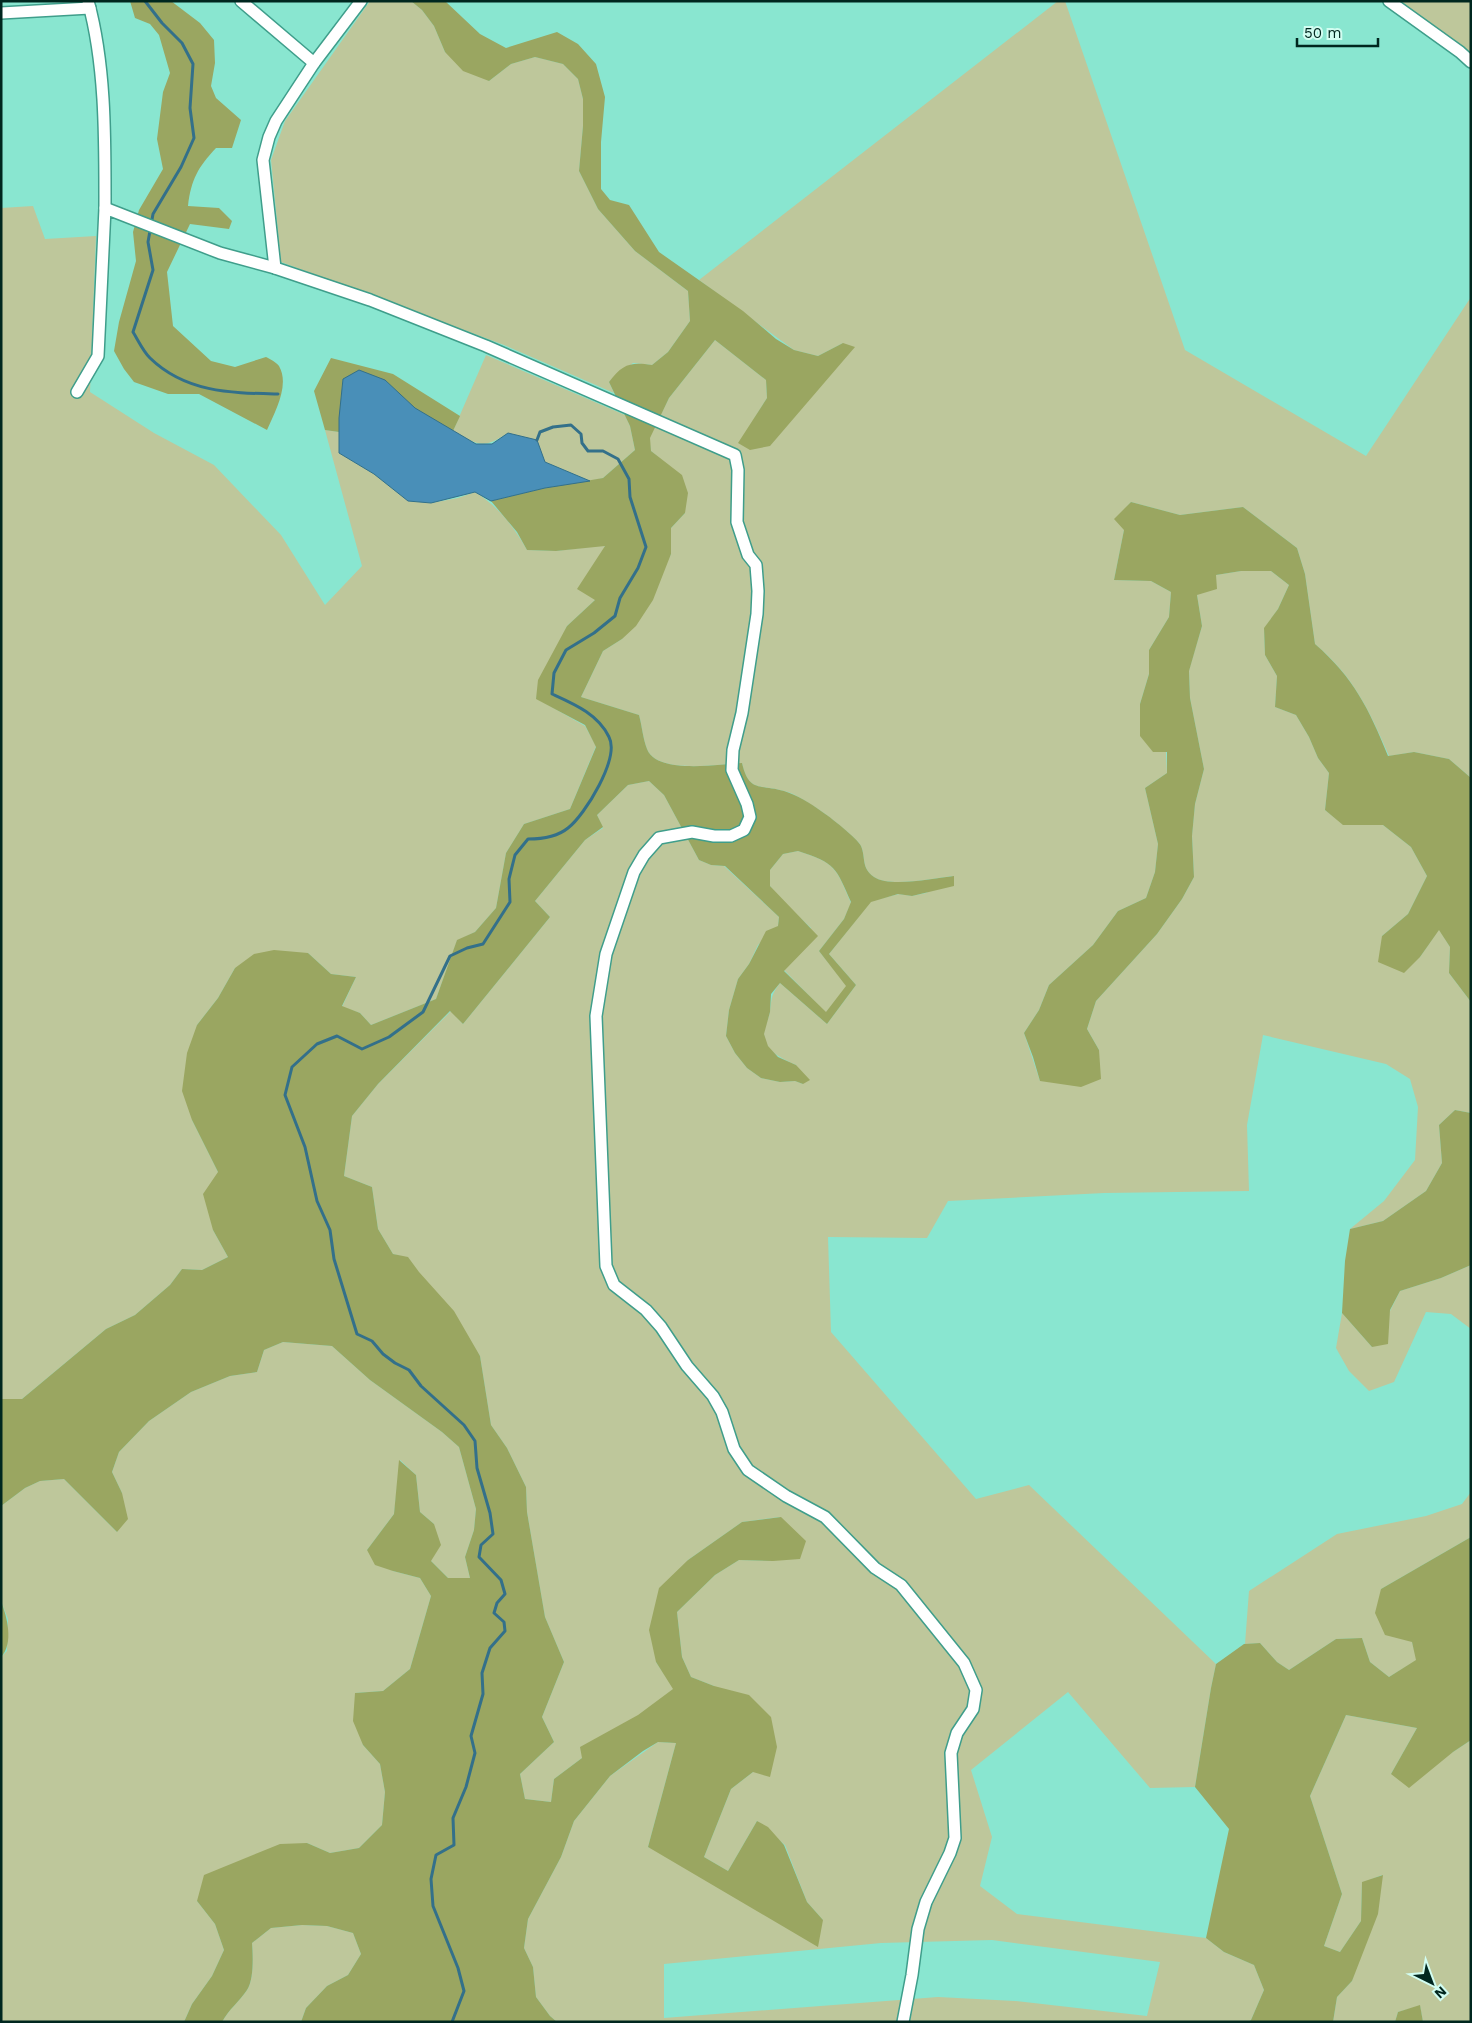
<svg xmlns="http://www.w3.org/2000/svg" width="1472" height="2023" viewBox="0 0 1472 2023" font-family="'Work Sans',sans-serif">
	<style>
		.green { fill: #bec79b; fill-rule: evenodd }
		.forest { fill: #9aa661; fill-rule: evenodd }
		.water { fill: #498fb8; stroke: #33708a }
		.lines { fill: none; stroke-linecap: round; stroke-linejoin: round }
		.stream { stroke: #33708a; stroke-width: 3 }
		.minor-casing { stroke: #3f9e8b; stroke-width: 14 }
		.minor { stroke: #fff; stroke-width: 11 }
	</style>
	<rect width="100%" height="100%" fill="#89e6d0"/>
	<g class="green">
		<polygon points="370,1 411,1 422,10 434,26 445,52 489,81 511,64 535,57 563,64 578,79 583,99 583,126 579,171 598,209 635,251 688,291 690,321 668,352 652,365 633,363 609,382 614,393 504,345 281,262 271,160 285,121"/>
		<path d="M 1058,1 L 1065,1 L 1185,350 L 1366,456 L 1471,297 L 1471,778 L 1449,759 L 1414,752 L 1389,756 C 1369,710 1354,677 1315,644 L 1305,574 L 1297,548 L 1243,507 L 1180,515 L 1131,502 L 1124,510 L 1124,530 L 1114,580 L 1151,581 L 1171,592 L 1169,617 L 1149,650 L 1149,674 L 1140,704 L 1166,752 L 1167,773 L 1145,788 L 1158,844 L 1155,872 L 1146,898 L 1118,911 L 1093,945 L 1049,985 L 1039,1010 L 1024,1033 L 1040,1081 L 1099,1050 L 1087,1029 L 1096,1001 L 1157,934 L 1182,899 L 1194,877 L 1192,835 L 1195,804 L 1204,769 L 1190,698 L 1189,670 L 1202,626 L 1197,595 L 1216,575 L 1241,571 L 1271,571 L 1289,585 L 1278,609 L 1264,629 L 1265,655 L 1277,676 L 1275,707 L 1296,715 L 1309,737 L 1318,758 L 1329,773 L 1325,810 L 1344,825 L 1383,825 L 1411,847 L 1427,876 L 1408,914 L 1382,936 L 1420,957 L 1439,929 L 1450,947 L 1449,973 L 1471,1002 L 1471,1113 L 1455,1110 L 1439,1125 L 1442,1163 L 1426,1191 L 1383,1221 L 1350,1229 L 1384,1201 L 1415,1160 L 1418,1107 L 1410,1079 L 1386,1064 L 1263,1035 L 1247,1125 L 1249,1191 L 1104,1193 L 948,1201 L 927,1238 L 828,1237 L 831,1332 L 976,1499 L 1029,1485 L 1216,1664 L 1211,1688 L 1195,1787 L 1150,1788 L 1068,1692 L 971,1770 L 992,1837 L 980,1886 L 1017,1914 L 1206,1938 L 1224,1952 L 1254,1965 L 1264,1990 L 1251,2020 L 1248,2022 L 557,2022 L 550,2016 L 536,1997 L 533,1967 L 524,1948 L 528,1919 L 561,1857 L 574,1821 L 610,1776 L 658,1742 L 676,1743 L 648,1847 L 823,1920 L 807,1902 L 785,1845 L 757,1821 L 728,1871 L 704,1857 L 731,1789 L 753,1772 L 714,1686 L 691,1677 L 682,1657 L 677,1612 L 715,1575 L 739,1560 L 773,1561 L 780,1517 L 742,1522 L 688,1560 L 656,1662 L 674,1689 L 554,1779 L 551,1802 L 525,1799 L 520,1774 L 554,1742 L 542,1717 L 564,1662 L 545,1617 L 527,1512 L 526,1487 L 507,1448 L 491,1425 L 480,1356 L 408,1258 L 393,1254 L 378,1229 L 372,1187 L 344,1176 L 352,1116 L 378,1084 L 451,1011 L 463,1024 L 550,917 L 535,901 L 585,840 L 603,828 L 597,815 L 628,785 L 649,781 L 664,795 L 699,860 L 711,865 L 724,866 L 779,917 L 778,926 L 758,945 L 749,964 L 738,979 L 729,1010 L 726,1036 L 735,1053 L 747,1068 L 761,1078 L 780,1082 L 795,1081 L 803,1084 L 796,1065 C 783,1059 764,1051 764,1034 C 764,1027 769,1018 770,1011 C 772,997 771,995 780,983 L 827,1024 L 856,985 L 829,954 L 871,901 L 899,894 L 912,896 L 926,893 L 953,876 C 934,878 891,888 874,877 C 861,868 866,858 861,846 C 857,838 826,814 818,809 C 807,802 796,794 784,791 C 760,784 749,793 742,763 C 720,764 657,775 647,749 C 643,739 642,726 639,715 L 581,697 L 603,651 L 622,639 L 671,554 L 671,528 L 685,513 L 664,462 L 651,451 L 649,438 L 669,398 L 715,340 L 766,380 L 767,398 L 754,419 L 843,343 L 818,356 L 794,350 L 699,280 ZM 992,1940 L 1160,1962 L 1147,2016 L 1015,2001 L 938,1997 L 664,2018 L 664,1964 L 881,1943 Z"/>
		<polygon points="1398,1 1471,1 1471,55"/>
		<path d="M 33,206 L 45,239 L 96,236 L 90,392 L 154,433 L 214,465 L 281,535 L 325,605 L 362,566 L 325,430 L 339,432 L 339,453 L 374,474 L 408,501 L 431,503 L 458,498 L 475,492 C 498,506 514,527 527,550 L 556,551 L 605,545 L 595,600 L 567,626 L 536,698 L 585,726 L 596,746 L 570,809 L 524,824 L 506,853 L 496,908 L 475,932 L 457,941 L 436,999 L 371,1025 L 360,1013 L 342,1007 L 356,977 L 331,974 L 308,953 L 235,968 L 218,998 L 197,1025 L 192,1120 L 218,1172 L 213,1230 L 228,1257 L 202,1270 L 182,1269 L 170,1285 L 135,1315 L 106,1329 L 22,1399 L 1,1399 L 1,208 Z"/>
		<path d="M 486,355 L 625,415 L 630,426 L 635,450 L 603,478 L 590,481 L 545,462 L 508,433 C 482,450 478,445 453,431 Z"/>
		<path d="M 798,851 C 836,863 836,868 851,903 L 844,919 L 819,951 L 847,986 L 826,1013 L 784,970 L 811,928 L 780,899 L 770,886 L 770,870 L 783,854 Z"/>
		<polygon points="1471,1265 1471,1329 1451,1314 1426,1312 1394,1382 1369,1391 1349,1371 1336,1348 1342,1313 1372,1347 1400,1291 1441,1278"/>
		<polygon points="283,1342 332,1346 370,1380 442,1432 459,1447 476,1509 474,1530 465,1557 470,1578 448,1578 431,1561 434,1524 420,1512 416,1475 400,1460 394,1514 367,1550 393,1571 420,1578 431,1596 410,1669 383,1691 355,1693 363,1745 380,1764 385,1792 382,1825 359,1848 330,1853 307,1843 197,1901 215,1924 224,1950 212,1976 192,2004 184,2022 1,2022 1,1657 7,1651 8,1619 1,1601 1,1506 25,1488 40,1481 64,1479 117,1532 122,1493 112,1472 119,1452 149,1421 191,1392 230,1376 257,1372 264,1350"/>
		<polygon points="1471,1492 1471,1537 1381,1589 1412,1642 1417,1660 1389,1677 1370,1662 1362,1638 1336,1639 1289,1670 1277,1662 1260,1643 1245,1644 1249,1591 1337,1534 1426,1516 1462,1504"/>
		<polygon points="1346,1715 1417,1728 1391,1774 1453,1752 1471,1740 1471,2022 1423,2022 1420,2006 1398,2012 1395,2022 1333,2022 1337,1997 1352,1981 1382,1875 1362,1883 1361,1921 1340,1952 1324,1946 1342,1894 1310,1796"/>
		<path d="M 302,1925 L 327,1926 L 353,1933 L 361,1954 L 348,1975 L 327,1986 L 306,2008 L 301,2022 L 222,2022 C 229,2009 239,2002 247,1990 C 254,1980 253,1955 252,1943 L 271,1928 Z"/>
	</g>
	<g class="forest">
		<path d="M 130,1 L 171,1 L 200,23 L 214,40 L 215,63 L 211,86 L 216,98 L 241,120 L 232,148 L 216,148 C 198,167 191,180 188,206 L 219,208 L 232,221 L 229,229 L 190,224 L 167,272 L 173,326 L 211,361 L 235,367 L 266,357 C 270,359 276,362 279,366 C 290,385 275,412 267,430 L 199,394 L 168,394 L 134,382 L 124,369 L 114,351 L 119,322 L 136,261 L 133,232 L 139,210 L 163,169 L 157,139 L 163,92 L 170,73 L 159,35 L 150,24 L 135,18 Z"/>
		<path d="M 411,1 L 445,1 L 480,34 L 506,48 L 557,32 L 578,44 L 596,64 L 605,97 L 601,142 L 601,189 L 610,200 L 629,205 L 659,252 L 743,311 L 776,339 L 794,350 L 818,356 L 843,343 L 855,347 L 770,446 L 750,450 L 738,443 L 767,398 L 766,380 L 715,340 L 669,398 L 650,438 L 651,451 L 682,475 L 688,493 L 685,513 L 671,528 L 671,554 L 653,600 L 636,626 L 622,639 L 603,651 L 581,697 L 639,715 C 642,726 643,739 647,749 C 657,775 720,764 742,763 C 749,793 760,784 784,791 C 797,795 810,803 821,811 C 829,816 858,839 861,846 C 866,858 861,868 874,877 C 891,888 934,878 954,876 L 954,886 L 912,896 L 898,894 L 871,902 L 829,954 L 856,985 L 827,1024 L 780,983 L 771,994 L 770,1012 L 764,1034 L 768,1046 L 778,1057 L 796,1065 L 810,1080 L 803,1084 L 795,1081 L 780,1082 L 761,1078 L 747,1068 L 735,1053 L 726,1036 L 729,1010 L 738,979 L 749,964 L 766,931 L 778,926 L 779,917 L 725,866 L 711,865 L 699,860 L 664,795 L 649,781 L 628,785 L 597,815 L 603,827 L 585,840 L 535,901 L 550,917 L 463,1024 L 450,1011 L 378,1084 L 352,1116 L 344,1176 L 372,1187 L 378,1229 L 393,1254 L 408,1257 L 419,1272 L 454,1311 L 480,1356 L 491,1425 L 507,1448 L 526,1487 L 527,1512 L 545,1617 L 564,1662 L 542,1717 L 554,1742 L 520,1774 L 525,1799 L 551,1802 L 554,1779 L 582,1758 L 580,1747 L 638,1715 L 673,1689 L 656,1662 L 649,1630 L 659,1588 L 688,1560 L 742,1522 L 781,1517 L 806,1541 L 800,1559 L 773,1561 L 739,1560 L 715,1575 L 677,1612 L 682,1657 L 691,1677 L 714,1686 L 749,1695 L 771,1717 L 777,1747 L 770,1777 L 753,1772 L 731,1789 L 704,1857 L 728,1871 L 757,1821 L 768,1827 L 784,1845 L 807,1902 L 823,1920 L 818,1947 L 648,1847 L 676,1743 L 658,1742 L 643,1751 L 610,1776 L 574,1821 L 561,1857 L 528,1919 L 524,1948 L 533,1967 L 536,1997 L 550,2016 L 557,2022 L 301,2022 L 306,2008 L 327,1986 L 348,1975 L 361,1954 L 353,1933 L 327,1926 L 302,1925 L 271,1928 L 252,1943 C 253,1955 254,1980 247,1990 C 239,2002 229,2009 222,2022 L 184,2022 L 192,2004 L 212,1976 L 224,1950 L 215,1924 L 197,1901 L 204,1875 L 280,1844 L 307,1843 L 330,1853 L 359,1848 L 382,1825 L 385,1792 L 380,1764 L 363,1745 L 353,1721 L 355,1693 L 383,1691 L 410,1669 L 431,1596 L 420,1578 L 393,1571 L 375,1565 L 367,1550 L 394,1514 L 399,1460 L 416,1475 L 420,1512 L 434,1524 L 441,1545 L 431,1561 L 448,1578 L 470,1578 L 465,1557 L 474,1530 L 476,1509 L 459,1447 L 442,1432 L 370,1380 L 332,1346 L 283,1342 L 264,1350 L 257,1372 L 230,1376 L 191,1392 L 149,1421 L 119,1452 L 112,1472 L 122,1493 L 128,1519 L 117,1532 L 64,1479 L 40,1481 L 25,1488 L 1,1506 L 1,1399 L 22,1399 L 106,1329 L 135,1315 L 170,1285 L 182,1269 L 202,1270 L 228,1257 L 213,1230 L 203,1194 L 218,1172 L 192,1120 L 182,1091 L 187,1053 L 197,1025 L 218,998 L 235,968 L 254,954 L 274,950 L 308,953 L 331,974 L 356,977 L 342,1006 L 360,1013 L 371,1025 L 436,999 L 457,940 L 475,932 L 496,908 L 506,853 L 524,824 L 570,809 L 596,747 L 585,725 L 536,699 L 538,680 L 567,626 L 595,600 L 577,589 L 605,546 L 556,551 L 527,550 L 517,532 L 491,501 L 545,488 L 603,478 L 635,450 L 630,426 L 609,382 C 623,364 630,362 652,365 L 668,352 L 690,321 L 688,291 L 635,251 L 598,209 L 579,171 L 583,126 L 583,99 L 578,79 L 563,64 L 535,57 L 511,64 L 489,81 L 463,71 L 445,52 L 434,26 L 422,10 ZM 798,851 C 836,863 836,868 851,902 L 844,919 L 819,951 L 846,986 L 826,1012 L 784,971 L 818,936 L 770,886 L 770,870 L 783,854 Z"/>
		<polygon points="331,358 393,374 460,416 453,431 414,408 385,380 343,379 339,432 325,430 314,391"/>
		<path d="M 1131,502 L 1180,515 L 1243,507 L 1297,548 L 1305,574 L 1315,644 C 1354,678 1369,709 1388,756 L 1414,752 L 1449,759 L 1471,778 L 1471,1002 L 1449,973 L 1450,947 L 1439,930 L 1420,957 L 1404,973 L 1378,962 L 1382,936 L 1408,914 L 1427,876 L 1411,847 L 1383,825 L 1343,825 L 1325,810 L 1329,773 L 1318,758 L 1309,737 L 1296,715 L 1275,707 L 1277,676 L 1265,655 L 1264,628 L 1278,609 L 1289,585 L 1271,571 L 1241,571 L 1216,575 L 1217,589 L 1197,595 L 1202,626 L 1189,671 L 1190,698 L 1204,769 L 1195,804 L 1192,836 L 1194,877 L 1182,899 L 1157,934 L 1096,1001 L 1087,1029 L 1099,1050 L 1101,1079 L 1081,1087 L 1040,1081 L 1033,1057 L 1024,1033 L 1039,1010 L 1049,985 L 1093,945 L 1118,911 L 1146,898 L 1155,872 L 1158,844 L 1145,788 L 1167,773 L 1167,752 L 1153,752 L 1140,736 L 1140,704 L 1149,674 L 1149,650 L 1169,617 L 1171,592 L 1151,581 L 1114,580 L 1124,530 L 1114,519 Z"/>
		<polygon points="1455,1110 1471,1113 1471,1265 1441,1278 1400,1291 1390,1310 1388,1344 1372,1347 1342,1313 1345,1261 1350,1229 1383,1221 1426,1191 1442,1163 1439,1125"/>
		<polygon points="1471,1537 1471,1740 1453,1752 1409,1788 1391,1774 1417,1728 1346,1715 1310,1796 1342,1894 1324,1946 1340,1952 1361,1921 1362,1882 1383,1875 1378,1914 1352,1981 1337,1997 1333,2022 1248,2022 1251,2020 1264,1990 1254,1965 1224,1952 1206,1938 1229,1829 1195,1787 1211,1688 1216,1664 1244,1644 1260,1643 1277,1662 1289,1670 1336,1639 1362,1638 1370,1662 1389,1677 1416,1660 1412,1642 1385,1635 1375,1613 1381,1589"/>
		<path d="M 1,1601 C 7,1617 14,1643 1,1657 Z"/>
		<polygon points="1420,2005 1423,2022 1395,2022 1398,2012"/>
	</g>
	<polygon class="water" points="359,370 385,380 415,408 476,444 492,444 508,433 537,440 545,462 590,481 545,488 491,501 475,492 431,503 408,501 374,474 339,453 339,418 343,379"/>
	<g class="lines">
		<g class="stream">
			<path d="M 145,1 L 162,23 L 182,43 L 193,64 L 190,108 L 194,138 L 181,167 L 153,214 L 148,242 L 153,270 L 133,332 C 138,340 143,351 150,358 C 186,393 232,393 278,394"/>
			<path d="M 452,2022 L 464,1991 L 458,1968 L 433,1906 L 431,1879 L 436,1855 L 454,1845 L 453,1818 L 466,1787 L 475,1753 L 471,1736 L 483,1694 L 482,1673 L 490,1648 L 505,1631 L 504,1622 L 494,1613 L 497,1603 L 505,1594 L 501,1580 L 479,1557 L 481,1545 L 493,1534 L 490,1513 L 477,1468 L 475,1441 L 464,1425 L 421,1386 L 409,1370 L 395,1363 L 383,1354 L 372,1341 L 357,1334 L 334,1259 L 330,1230 L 317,1201 L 305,1147 L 285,1095 L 292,1067 L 317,1044 L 337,1036 L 362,1049 L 389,1037 L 423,1012 L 450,956 L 467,948 L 483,944 L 510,902 L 509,879 L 515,855 L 528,839 C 542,839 557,837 568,828 C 585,815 620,758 609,737 C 598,714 574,704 552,694 L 554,673 L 566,650 L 594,633 L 615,616 L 620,598 L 638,568 L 646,547 L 630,497 L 629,479 L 618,459 L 603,451 L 588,451 L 582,443 L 581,434 L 571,425 L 553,427 L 540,432 L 537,440"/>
		</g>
		<g class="minor-casing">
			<g id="minor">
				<path d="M 88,1 C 106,66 105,141 105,208"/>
				<polyline points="241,1 314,63"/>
				<polyline points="1389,1 1460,52 1471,62"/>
				<polyline points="1,13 90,8"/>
				<polyline points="275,268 263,160 269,137 276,121 314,63 361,1"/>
				<polyline points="77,392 98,356 105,208 220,253 275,268 370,300 486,346 735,455 738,470 737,522 748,555 756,565 758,591 757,614 742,713 733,750 732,770 747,804 750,817 744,830 731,836 714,836 692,832 659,838 644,855 634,872 606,954 596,1016 606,1266 614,1285 646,1310 661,1327 687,1366 713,1396 722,1412 734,1449 748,1470 786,1496 825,1517 875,1568 901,1585 964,1663 976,1690 973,1709 957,1733 951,1753 955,1838 950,1853 926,1902 918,1929 912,1975 903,2022"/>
			</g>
		</g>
		<use href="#minor" class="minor"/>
	</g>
	<rect width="1472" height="2023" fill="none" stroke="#00271f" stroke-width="5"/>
	<g transform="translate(1432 1983) rotate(138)" stroke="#d2fdf1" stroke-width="4" paint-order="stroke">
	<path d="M0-4L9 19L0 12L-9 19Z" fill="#00271f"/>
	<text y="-8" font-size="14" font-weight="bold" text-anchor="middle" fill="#00271f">N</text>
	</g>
	<path d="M1297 38v8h81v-8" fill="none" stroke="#00271f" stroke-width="2.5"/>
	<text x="1304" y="38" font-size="15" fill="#00271f" stroke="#d2fdf1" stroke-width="4" paint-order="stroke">50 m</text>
</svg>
